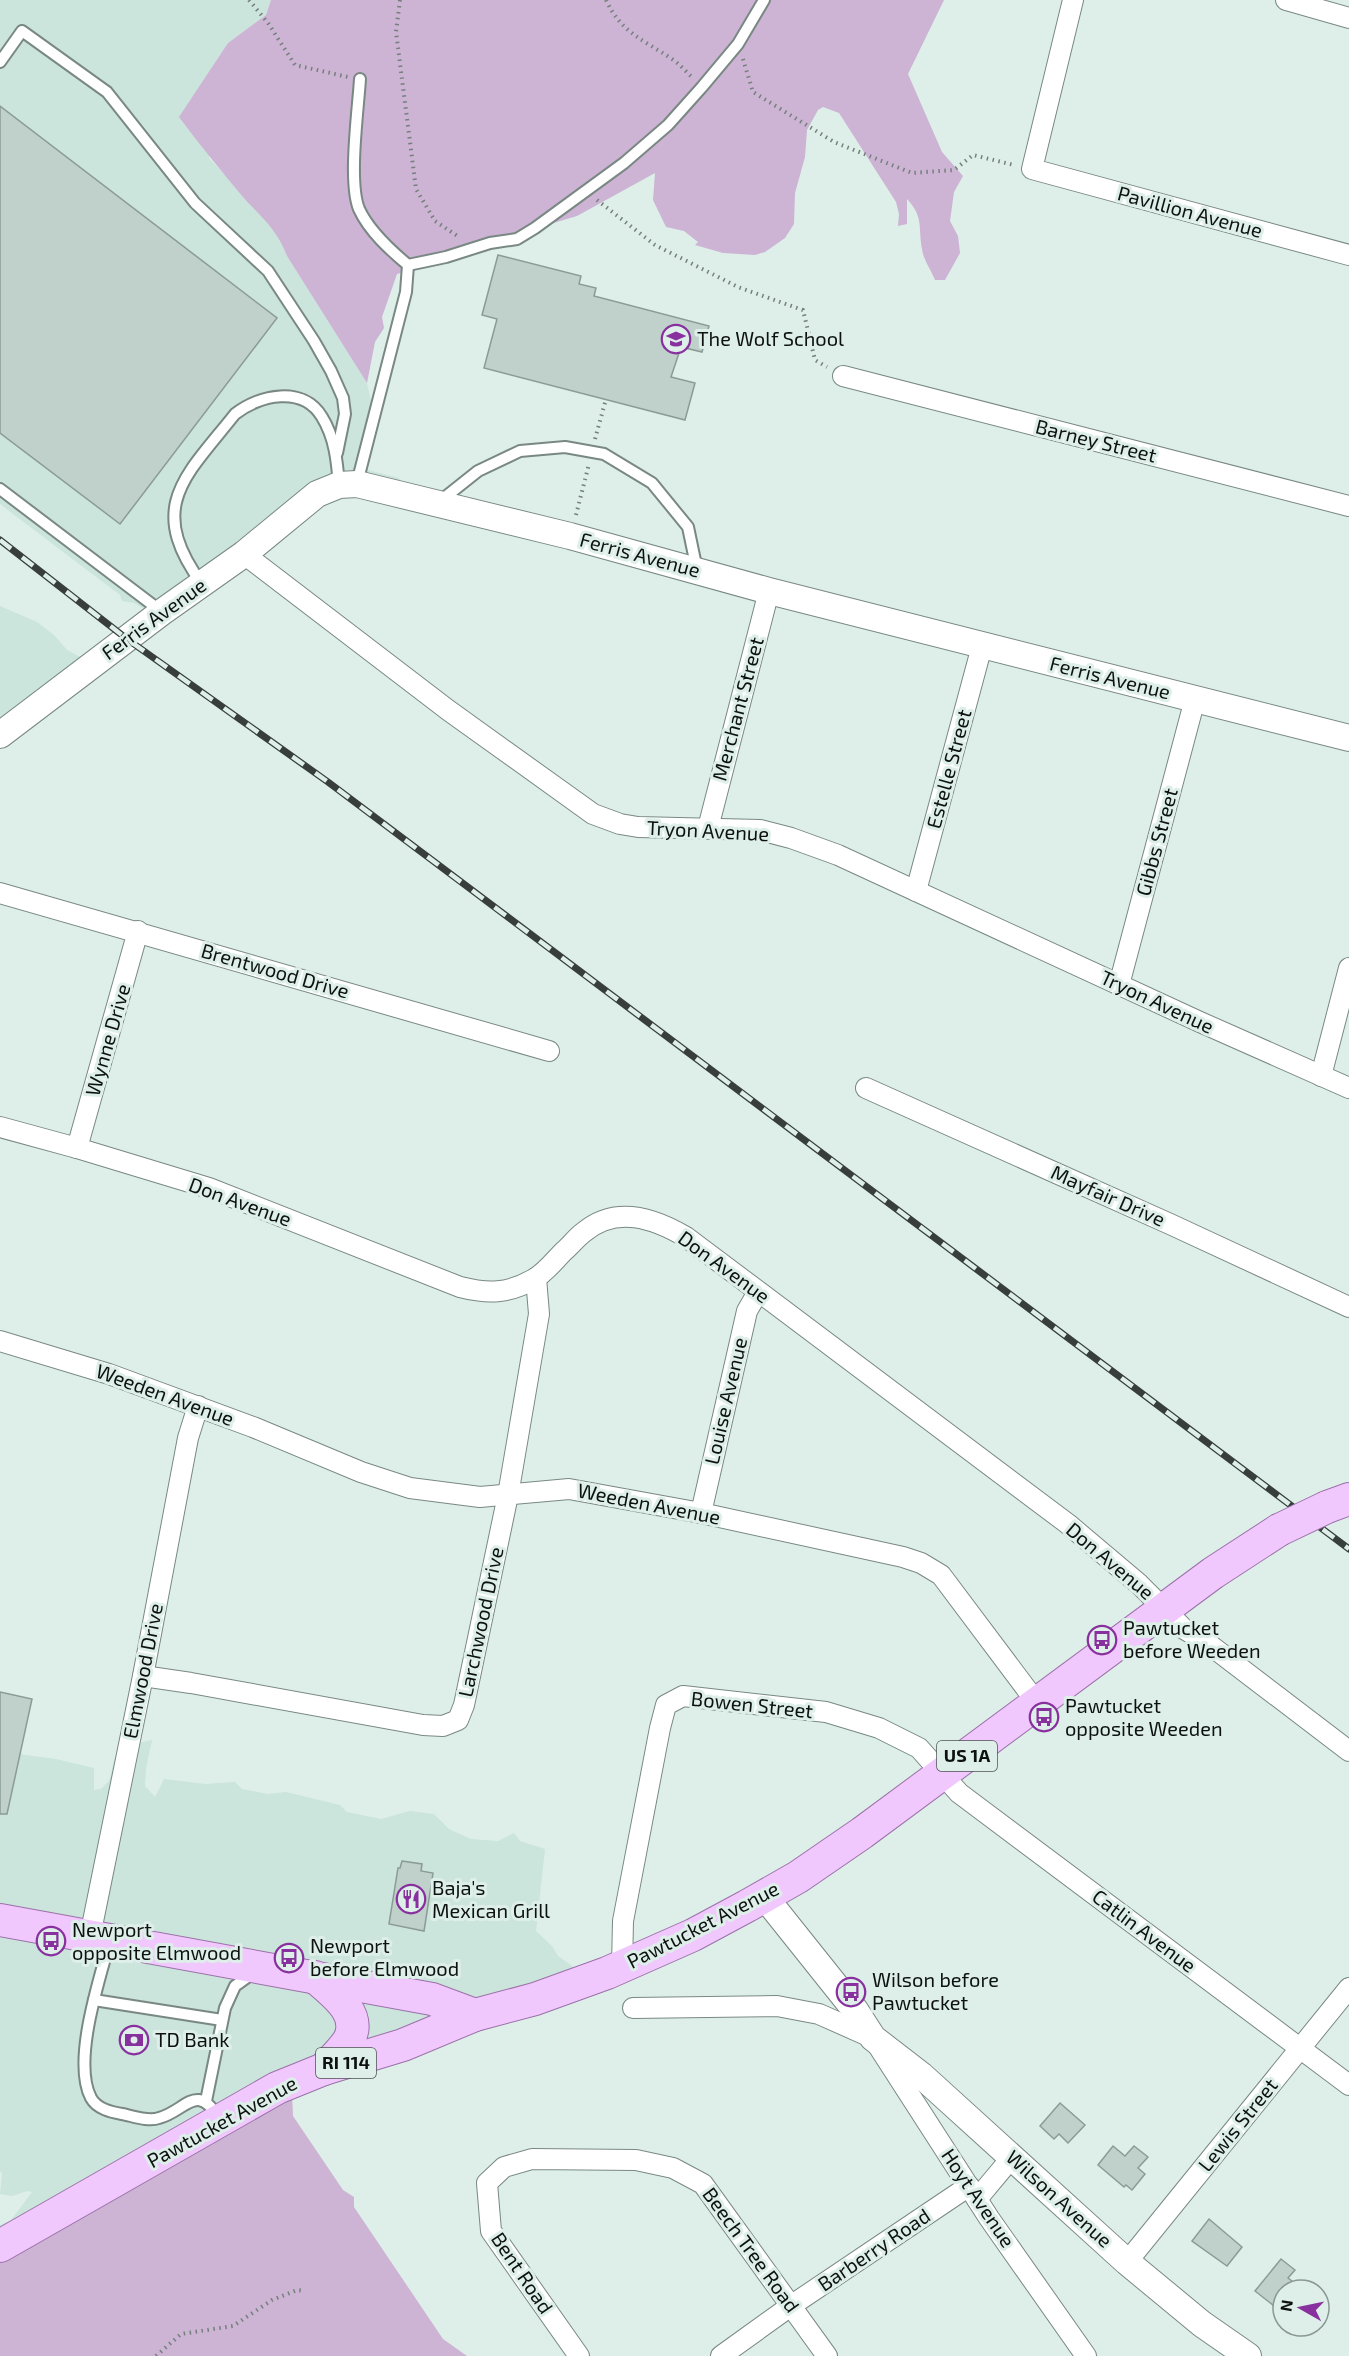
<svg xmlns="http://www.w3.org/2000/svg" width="1349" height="2356" viewBox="0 0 1349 2356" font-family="'Exo 2',sans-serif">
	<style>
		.built { fill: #cbe4dc }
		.green { fill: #cdb3d4 }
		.building { fill: #c0d1cb; stroke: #8b9b96; stroke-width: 1.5 }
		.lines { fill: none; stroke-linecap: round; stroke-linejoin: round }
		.service-casing { stroke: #798883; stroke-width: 14 }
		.minor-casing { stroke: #798883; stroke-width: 22 }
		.tertiary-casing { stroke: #798883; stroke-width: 28 }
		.primary-casing { stroke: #9b71a9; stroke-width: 34 }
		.path { stroke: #75807c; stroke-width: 4; stroke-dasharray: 1.5 4.5; stroke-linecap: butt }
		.service { stroke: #fff; stroke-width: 10 }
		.minor { stroke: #fff; stroke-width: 20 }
		.tertiary { stroke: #fff; stroke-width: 26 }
		.primary { stroke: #f1c8fd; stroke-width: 32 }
		.rail-casing { stroke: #373e3c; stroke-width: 7 }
		.rail { stroke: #deefe9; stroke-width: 4.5; stroke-dasharray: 14; stroke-linecap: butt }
		.primary-bridge-casing { stroke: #9b71a9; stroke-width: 34; stroke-linecap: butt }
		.primary-bridge { stroke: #f1c8fd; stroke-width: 32 }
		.labels { text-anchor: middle; stroke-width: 6; stroke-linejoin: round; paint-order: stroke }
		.shield { fill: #deefe9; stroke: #4c5451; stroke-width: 1.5 }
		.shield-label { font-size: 18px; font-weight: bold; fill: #0d1210 }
		.street-label { font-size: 20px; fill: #0d1210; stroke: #deefe9 }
		.poi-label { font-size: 20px; fill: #0d1210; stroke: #deefe9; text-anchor: start }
	</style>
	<rect width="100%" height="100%" fill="#deefe9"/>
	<g class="built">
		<polygon points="0,0 271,0 266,15 228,43 209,158 270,224 281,240 287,256 367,383 371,401 365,454 358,456 355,461 364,469 399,478 405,486 369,489 328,501 161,619 134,603 122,601 120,595 0,504"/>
		<polygon points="0,606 37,622 54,635 67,650 94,664 0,740"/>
		<polygon points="121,1735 133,1744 152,1740 146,1768 145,1786 155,1797 164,1779 206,1784 235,1782 242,1789 268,1794 286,1792 340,1805 347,1812 381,1819 410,1811 434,1814 449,1829 471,1839 498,1841 514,1833 520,1841 545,1849 536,1931 552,1946 558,1956 575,1968 570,1984 345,2072 0,2244 0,2225 11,2220 32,2192 27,2191 12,2196 0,2194 2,2174 0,2171 0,1745 3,1749 25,1755 56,1759 94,1768 94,1790 101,1789 109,1781"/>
	</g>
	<g class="green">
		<path d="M 271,0 L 944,0 L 908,74 L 942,152 L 963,176 L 954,192 L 950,221 L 958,236 L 960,253 L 945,280 L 935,280 C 931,270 923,259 922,249 C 918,227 924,217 907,199 L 907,224 L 898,226 L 899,214 L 896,202 L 839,113 L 823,107 L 818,110 L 807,130 L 805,157 L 795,193 L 794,224 L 785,238 L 765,252 L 755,255 L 723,253 L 695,245 L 698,242 L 684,231 L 666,227 L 653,200 L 655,173 L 577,216 L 456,252 L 440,263 L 397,274 L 382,317 L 384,328 L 375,342 L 367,383 L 287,256 C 277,229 262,218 243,197 C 221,171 200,145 179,117 L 228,43 L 266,15 Z"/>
		<polygon points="292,2094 293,2116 343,2190 354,2197 354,2207 443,2339 467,2356 0,2356 0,2244"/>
	</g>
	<g class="building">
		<polygon points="0,106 277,318 120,524 0,433"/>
		<polygon points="498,255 581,276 579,284 596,288 594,296 709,326 702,352 681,347 671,377 695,383 685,420 484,368 497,319 482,315"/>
		<polygon points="0,1692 32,1699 7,1814 0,1814"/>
		<polygon points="402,1861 422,1864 421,1871 433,1873 424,1931 389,1924 398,1868 400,1868"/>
		<polygon points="1060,2103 1085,2125 1068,2143 1059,2134 1054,2139 1040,2126"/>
		<polygon points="1113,2146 1125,2156 1134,2146 1148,2157 1138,2168 1145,2174 1132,2190 1126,2185 1124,2187 1098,2165"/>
		<polygon points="1209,2219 1242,2247 1227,2266 1192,2241"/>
		<polygon points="1281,2259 1295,2270 1288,2278 1304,2290 1283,2290 1283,2313 1255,2291"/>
	</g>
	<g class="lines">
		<g class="service-casing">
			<g id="service">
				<polyline points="0,62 22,31 107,92 195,203 268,271 314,341 331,371 343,398 345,414 337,453"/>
				<path d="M 360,79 C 358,111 348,182 359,209 C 369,231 390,250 408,265"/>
				<polyline points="357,483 406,292 408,265 446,257 490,243 517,239 535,228 624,163 668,125 702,87 738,44 764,0"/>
				<polyline points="0,489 162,612"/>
				<polyline points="439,502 478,471 520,451 565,447 604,454 652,483 688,527 697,570"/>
				<path d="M 202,584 C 145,506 186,476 235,414 C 259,395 303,385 322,417 C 335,438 337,461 339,485"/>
				<path d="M 109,1944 C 99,1981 72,2062 91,2098 C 97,2109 111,2112 122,2114 C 133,2116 148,2122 159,2118 C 186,2111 196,2081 219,2118"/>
				<polyline points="94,2000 222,2020"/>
				<polyline points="206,2101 225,2008 235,1986 253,1973"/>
			</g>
		</g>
		<g class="minor-casing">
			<g id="minor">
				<polyline points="1073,0 1032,169 1349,255"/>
				<polyline points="1286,0 1349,18"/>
				<polyline points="843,376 1349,506"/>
				<polyline points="244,554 448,710 593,814 620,824 638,827 760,830 791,838 838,855 1200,1022 1349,1088"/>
				<polyline points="708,828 769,591"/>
				<polyline points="916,891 982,646"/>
				<polyline points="0,893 549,1051"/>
				<polyline points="1119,985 1195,699"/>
				<polyline points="1321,1076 1349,968"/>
				<polyline points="866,1088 1170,1224 1349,1307"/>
				<path d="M 0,1127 L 77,1148 L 209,1188 L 460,1287 C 488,1294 508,1294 534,1279 C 545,1273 555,1260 564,1251 C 571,1245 577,1237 584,1232 C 616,1205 654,1218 686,1237 L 1068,1524 L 1139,1584 L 1184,1629 L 1206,1642 L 1349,1751"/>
				<polyline points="77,1148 138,931"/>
				<polyline points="0,1341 109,1374 253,1427 361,1472 410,1488 480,1497 569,1489 701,1513 903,1557 921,1563 941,1575 1037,1703"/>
				<polyline points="701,1513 747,1311 758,1292"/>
				<polyline points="143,1676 191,1683 423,1725 443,1726 458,1720 464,1705 508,1495 539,1314 536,1278"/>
				<polyline points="90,1936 143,1676 188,1438 198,1406"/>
				<polyline points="622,1967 623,1921 660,1728 666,1705 683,1696 826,1712 879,1728 919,1748 959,1793 1349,2085"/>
				<polyline points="633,2008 777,2006 819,2014 873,2038 989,2218 1086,2356"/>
				<polyline points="977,2199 1013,2156"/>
				<polyline points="1127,2262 1349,1988"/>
				<polyline points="579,2356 491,2231 487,2183 504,2167 532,2159 636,2160 673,2168 703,2184 827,2356"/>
				<polyline points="721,2356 792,2305 969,2186"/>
			</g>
		</g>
		<g class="tertiary-casing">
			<g id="tertiary">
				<polyline points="0,735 162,612 244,554 317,494 339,485 357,484 570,536 769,591 1349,738"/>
				<polyline points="764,1896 855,2010 873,2038 921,2075 1127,2262 1202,2324 1248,2356"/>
			</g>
		</g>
		<g class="primary-casing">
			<g id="primary">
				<polyline points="1327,1507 1349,1499"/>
				<polyline points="0,1920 432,1999 475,2015"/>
				<path d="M 315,1977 C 332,1992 363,2013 349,2040 C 343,2050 332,2060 324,2069"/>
				<polyline points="0,2246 277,2088 324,2069 403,2045 475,2015 535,1999 607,1973 693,1935 747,1906 798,1877 862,1833 1213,1573 1279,1530"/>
			</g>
		</g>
		<g class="path">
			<polyline points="249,0 268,23 295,65 348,77"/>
			<polyline points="400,0 396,32 416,189 435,221 459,237"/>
			<path d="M 606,0 C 621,33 644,40 672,59 C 680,64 686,72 693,78"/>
			<polyline points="743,59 753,92 834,142 912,173 954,170 973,155 1014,165"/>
			<polyline points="597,200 655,245 738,287 803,310 815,360 827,367"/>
			<polyline points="595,439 606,399"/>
			<polyline points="576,515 589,464"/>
			<polyline points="156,2356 181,2334 233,2326 272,2300 297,2290 305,2291"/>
		</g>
		<use href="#service" class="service"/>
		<use href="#minor" class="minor"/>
		<use href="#tertiary" class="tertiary"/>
		<use href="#primary" class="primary"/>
		<g class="rail-casing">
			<polyline id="rail" points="0,540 127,639 328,782 1349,1549"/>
		</g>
		<use href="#rail" class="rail"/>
		<g class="primary-bridge-casing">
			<polyline id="primary-bridge" points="1279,1530 1327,1507"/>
		</g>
		<use href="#primary-bridge" class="primary-bridge"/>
	</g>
	<defs>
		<g id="school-ring" transform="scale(1.5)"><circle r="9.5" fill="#deefe9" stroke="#88319e" stroke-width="1.5"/><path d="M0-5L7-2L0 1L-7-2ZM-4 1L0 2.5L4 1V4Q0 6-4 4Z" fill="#88319e"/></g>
		<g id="bus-ring" transform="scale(1.5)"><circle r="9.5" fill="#deefe9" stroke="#88319e" stroke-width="1.5"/><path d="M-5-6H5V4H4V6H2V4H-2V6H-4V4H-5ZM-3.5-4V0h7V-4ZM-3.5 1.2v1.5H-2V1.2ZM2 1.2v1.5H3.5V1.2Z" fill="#88319e"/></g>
		<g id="restaurant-ring" transform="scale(1.5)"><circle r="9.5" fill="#deefe9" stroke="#88319e" stroke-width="1.5"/><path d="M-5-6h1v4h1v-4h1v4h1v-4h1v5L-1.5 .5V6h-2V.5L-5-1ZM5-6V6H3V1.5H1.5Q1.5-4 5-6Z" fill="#88319e"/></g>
		<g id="bank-ring" transform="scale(1.5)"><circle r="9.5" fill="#deefe9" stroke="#88319e" stroke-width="1.5"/><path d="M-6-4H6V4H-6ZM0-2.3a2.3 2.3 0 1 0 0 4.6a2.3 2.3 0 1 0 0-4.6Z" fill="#88319e"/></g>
	</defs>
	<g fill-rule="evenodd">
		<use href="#school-ring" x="676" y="339"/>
		<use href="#bus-ring" x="1102" y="1640"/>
		<use href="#bus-ring" x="1044" y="1717"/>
		<use href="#restaurant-ring" x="411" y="1899"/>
		<use href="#bus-ring" x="51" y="1941"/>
		<use href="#bus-ring" x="289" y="1958"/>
		<use href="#bus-ring" x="851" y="1992"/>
		<use href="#bank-ring" x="134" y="2040"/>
	</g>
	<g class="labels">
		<g class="shield">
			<rect x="937" y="1741" width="60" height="30" rx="4.5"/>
			<rect x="316" y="2048" width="60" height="30" rx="4.5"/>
		</g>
		<g class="shield-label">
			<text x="967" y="1762">US 1A</text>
			<text x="346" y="2069">RI 114</text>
		</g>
		<g class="street-label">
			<text transform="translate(1190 212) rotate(15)" y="7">Pavillion Avenue</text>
			<text transform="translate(1096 441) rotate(14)" y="7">Barney Street</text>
			<text transform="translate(640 555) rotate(15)" y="7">Ferris Avenue</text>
			<text transform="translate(154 619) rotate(-36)" y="7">Ferris Avenue</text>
			<text transform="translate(1110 678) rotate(14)" y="7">Ferris Avenue</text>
			<text transform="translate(738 709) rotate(-75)" y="7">Merchant Street</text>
			<text transform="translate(949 769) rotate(-75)" y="7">Estelle Street</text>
			<text transform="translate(708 831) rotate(3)" y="7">Tryon Avenue</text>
			<text transform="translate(1157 842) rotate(-75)" y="7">Gibbs Street</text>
			<text transform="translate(275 971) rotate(16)" y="7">Brentwood Drive</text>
			<text transform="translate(1157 1002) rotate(25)" y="7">Tryon Avenue</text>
			<text transform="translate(108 1040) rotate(-74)" y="7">Wynne Drive</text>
			<text transform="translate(1108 1196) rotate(24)" y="7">Mayfair Drive</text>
			<text transform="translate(240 1202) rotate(20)" y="7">Don Avenue</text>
			<text transform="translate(724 1267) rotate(36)" y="7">Don Avenue</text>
			<text transform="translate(165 1395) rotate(20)" y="7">Weeden Avenue</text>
			<text transform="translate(726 1401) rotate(-77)" y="7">Louise Avenue</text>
			<text transform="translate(649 1504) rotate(11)" y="7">Weeden Avenue</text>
			<text transform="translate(1110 1561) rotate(40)" y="7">Don Avenue</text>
			<text transform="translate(481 1622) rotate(-78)" y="7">Larchwood Drive</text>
			<text transform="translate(143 1671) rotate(-79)" y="7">Elmwood Drive</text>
			<text transform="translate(752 1705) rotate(6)" y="7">Bowen Street</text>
			<text transform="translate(703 1925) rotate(-27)" y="7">Pawtucket Avenue</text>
			<text transform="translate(1144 1931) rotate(37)" y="7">Catlin Avenue</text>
			<text transform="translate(222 2122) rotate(-29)" y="7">Pawtucket Avenue</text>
			<text transform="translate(1238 2125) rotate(-51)" y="7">Lewis Street</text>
			<text transform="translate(978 2198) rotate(56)" y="7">Hoyt Avenue</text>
			<text transform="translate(1059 2199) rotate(42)" y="7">Wilson Avenue</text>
			<text transform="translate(751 2250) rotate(54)" y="7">Beech Tree Road</text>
			<text transform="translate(874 2250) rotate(-34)" y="7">Barberry Road</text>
			<text transform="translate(522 2273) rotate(56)" y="7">Bent Road</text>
		</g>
		<g class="poi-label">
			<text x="697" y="346">The Wolf School</text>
			<text x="1123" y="1635">Pawtucket<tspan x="1123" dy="23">before Weeden</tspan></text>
			<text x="1065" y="1713">Pawtucket<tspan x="1065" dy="23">opposite Weeden</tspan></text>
			<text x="432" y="1895">Baja's<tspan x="432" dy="23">Mexican Grill</tspan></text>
			<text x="72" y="1937">Newport<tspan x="72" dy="23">opposite Elmwood</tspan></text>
			<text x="310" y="1953">Newport<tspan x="310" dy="23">before Elmwood</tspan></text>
			<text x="872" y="1987">Wilson before<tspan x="872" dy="23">Pawtucket</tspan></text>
			<text x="155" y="2047">TD Bank</text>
		</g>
	</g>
	<g transform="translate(1301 2308) rotate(279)"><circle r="28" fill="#deefe9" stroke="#8a9792" stroke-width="1.5"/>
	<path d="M0-4.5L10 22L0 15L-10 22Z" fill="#88319e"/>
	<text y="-9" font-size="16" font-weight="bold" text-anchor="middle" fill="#0d1210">N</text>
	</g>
</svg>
